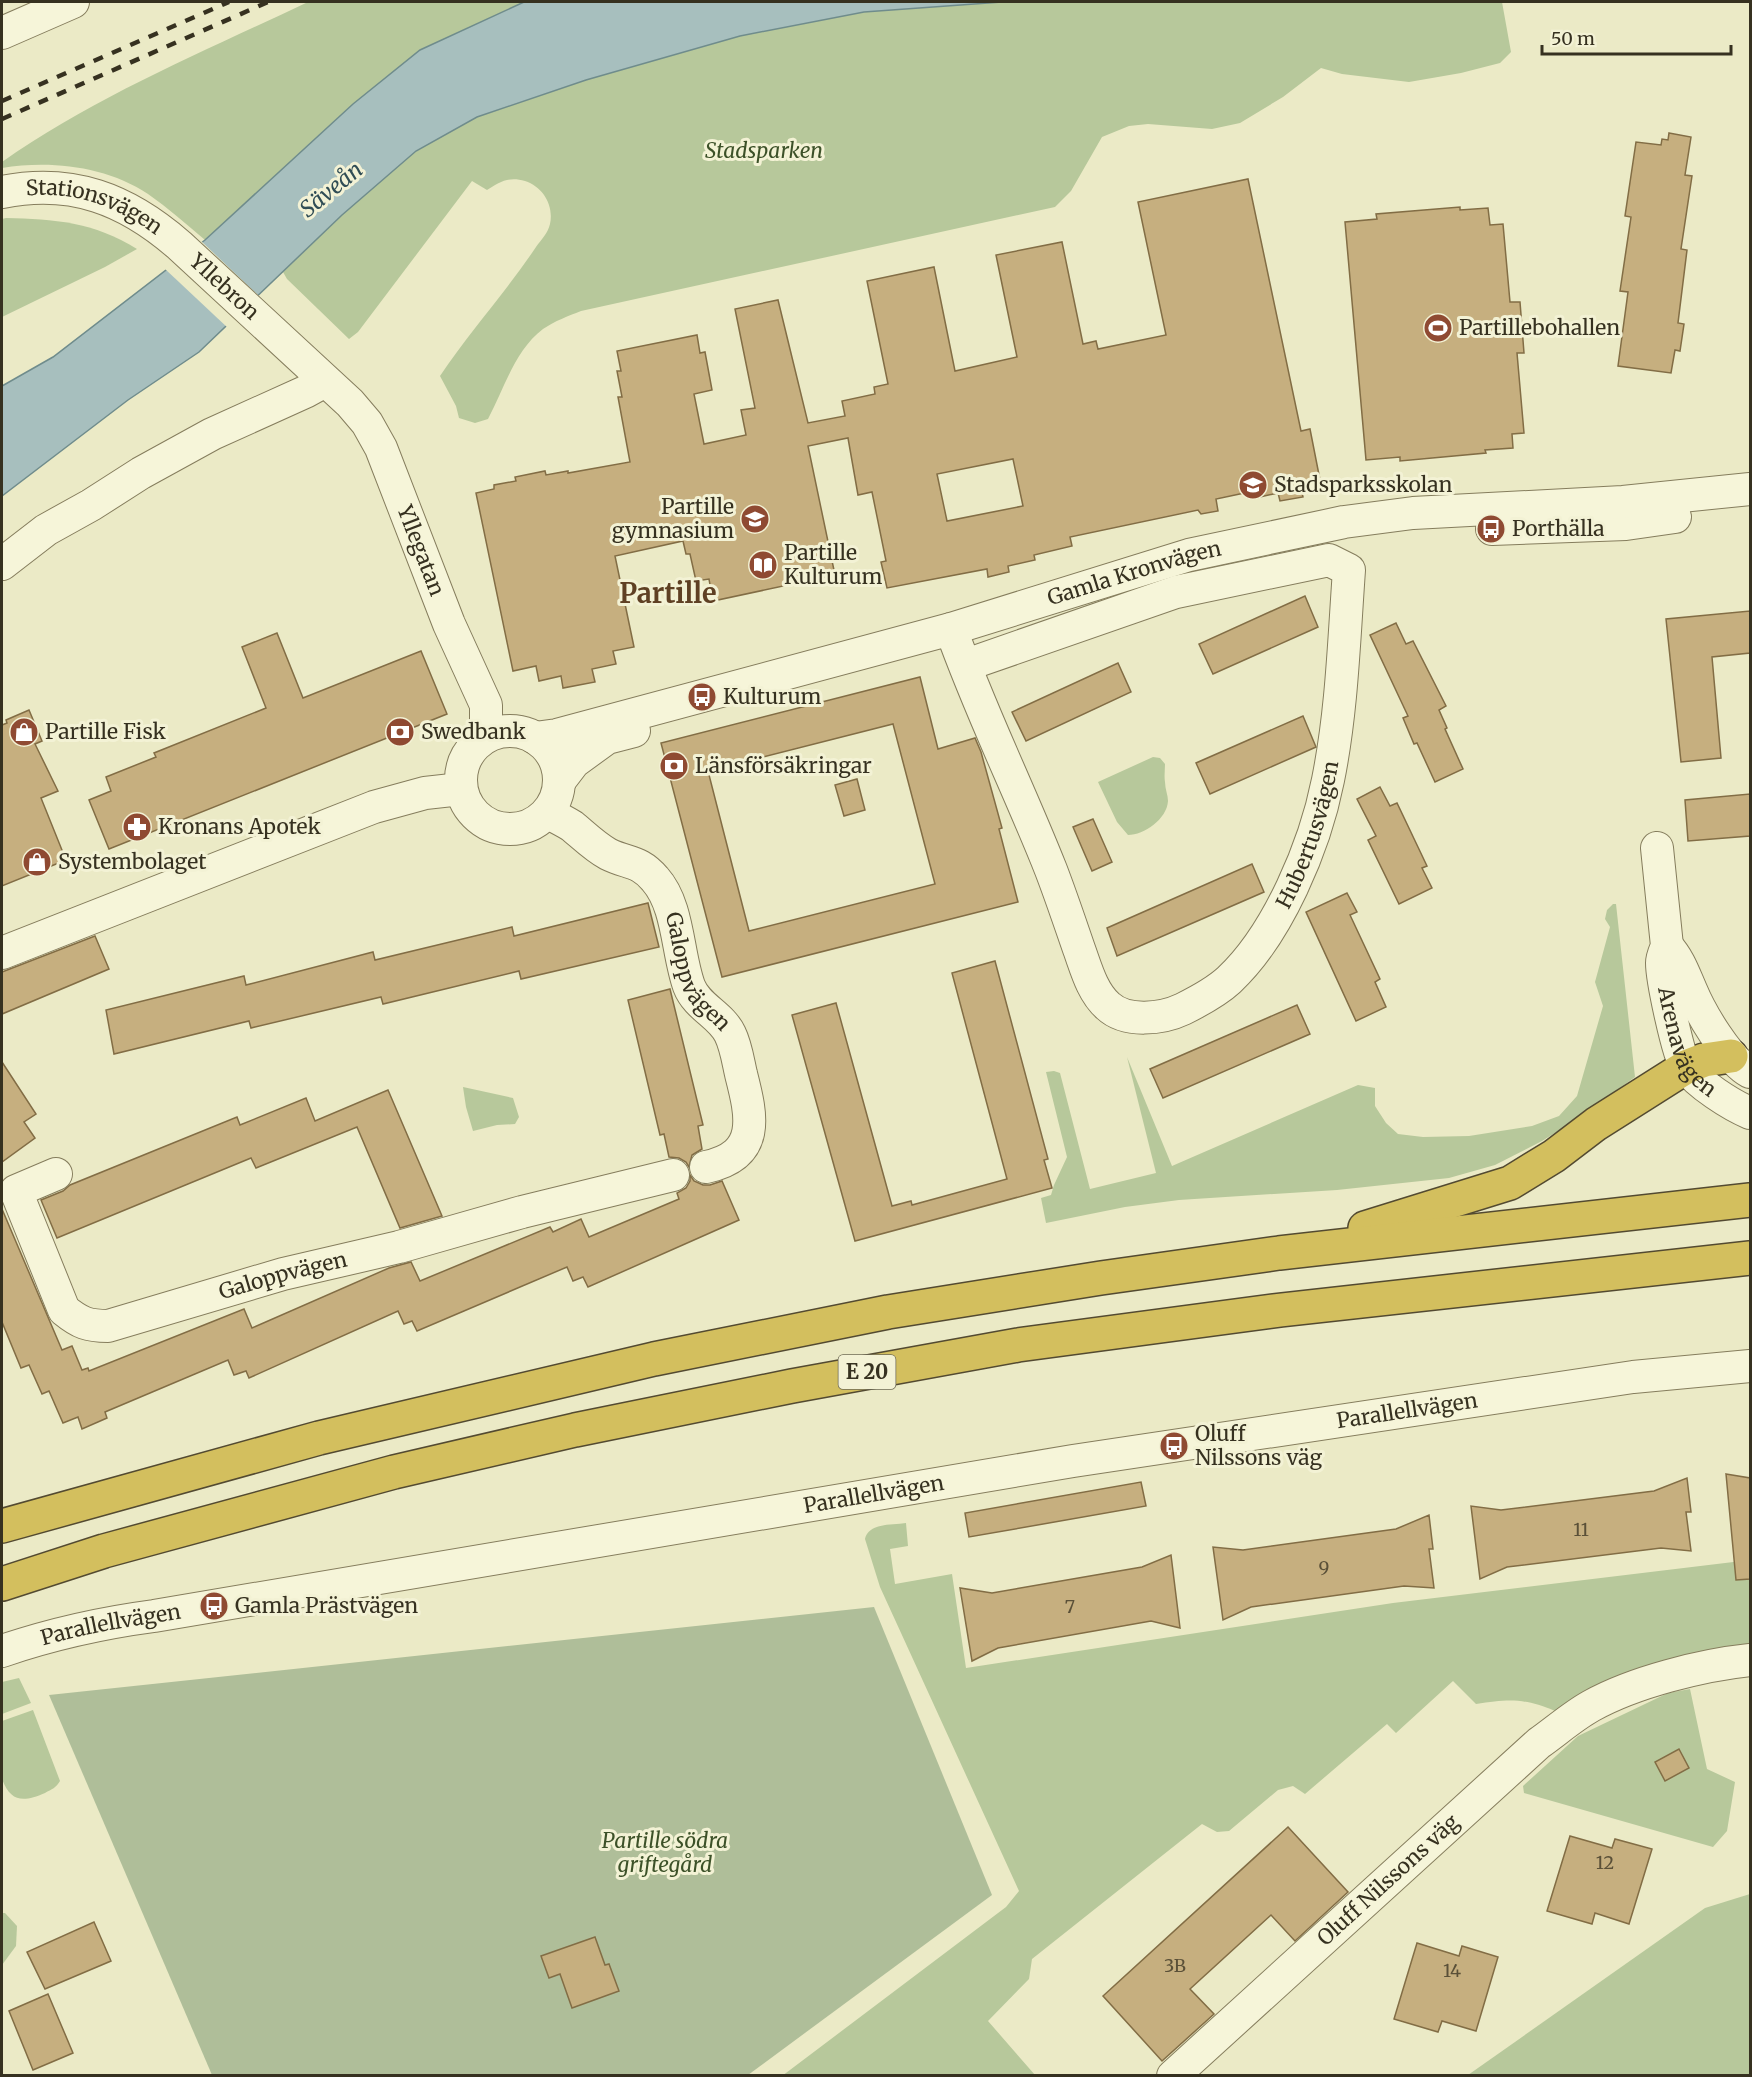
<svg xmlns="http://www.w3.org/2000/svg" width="1752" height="2077" viewBox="0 0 1752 2077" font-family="Merriweather,serif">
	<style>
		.green { fill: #b7c89b }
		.cemetery { fill: #afbe99 }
		.water { fill: #a7bfbe; stroke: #6f8c8c; stroke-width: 1.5 }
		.pier { fill: #ebeac6 }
		.building { fill: #c6af7f; stroke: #826d45; stroke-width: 1.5; fill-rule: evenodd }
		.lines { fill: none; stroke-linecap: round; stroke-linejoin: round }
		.minor-casing { stroke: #857d5d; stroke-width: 34 }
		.highway-casing { stroke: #534a31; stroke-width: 36 }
		.minor { stroke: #f6f5d9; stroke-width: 32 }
		.highway { stroke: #d3bf5e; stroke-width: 33 }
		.rail { stroke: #363120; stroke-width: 4.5; stroke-dasharray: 10 10; stroke-linecap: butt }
		.labels { text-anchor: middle; stroke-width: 6; stroke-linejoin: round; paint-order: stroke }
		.number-label { font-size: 18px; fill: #5a5038 }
		.shield { fill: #f3f2d5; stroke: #6f6b56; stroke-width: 1.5 }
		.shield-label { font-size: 20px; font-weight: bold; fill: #363120 }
		.park-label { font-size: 21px; font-style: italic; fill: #3c5128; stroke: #f3f2d5 }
		.street-label { font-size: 21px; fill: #363120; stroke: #f3f2d5 }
		.poi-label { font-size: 21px; fill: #363120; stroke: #f3f2d5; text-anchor: start }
		.water-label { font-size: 22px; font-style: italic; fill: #304d55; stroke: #f3f2d5 }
		.district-label { font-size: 27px; font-weight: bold; fill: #5f4023; stroke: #f3f2d5 }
	</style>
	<rect width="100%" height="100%" fill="#ebeac6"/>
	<g class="green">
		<path d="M 308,2 L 526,2 L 420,50 L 353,104 L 205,240 C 186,224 168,208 148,194 C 106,166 50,160 2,168 L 2,162 C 96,96 205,51 308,2 Z"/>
		<path d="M 1002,2 L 1502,2 L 1511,52 L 1500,63 L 1461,73 L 1409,82 L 1342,74 L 1321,68 L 1283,97 L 1240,123 L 1212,129 L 1148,124 L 1129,126 L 1102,137 L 1071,191 L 1055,207 L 581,311 C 568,316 555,321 543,329 C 515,350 504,389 488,419 L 475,423 L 459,418 L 456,406 L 440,376 C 470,331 506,292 536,247 C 541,240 548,233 550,224 C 554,205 543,187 525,181 C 509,176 499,182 487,190 L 472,181 L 358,332 L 349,339 L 287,279 L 283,272 L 342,215 L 416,151 L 477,117 L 586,80 L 740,36 L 864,12 Z"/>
		<path d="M 6,218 C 54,219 94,222 137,249 L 105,267 L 2,317 L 2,219 Z"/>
		<path d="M 1153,757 L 1160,758 L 1165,764 C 1165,770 1164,776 1165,782 C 1165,789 1168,795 1168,801 C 1167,819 1144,835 1128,835 L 1117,822 L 1098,782 Z"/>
		<polygon points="1613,904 1616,904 1635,1077 1577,1119 1542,1141 1495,1165 1449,1178 1337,1190 1179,1200 1125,1207 1046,1223 1041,1198 1051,1195 1054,1185 1067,1157 1046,1072 1054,1071 1060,1073 1090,1189 1156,1173 1127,1057 1172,1166 1358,1085 1375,1088 1375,1106 1386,1123 1398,1134 1423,1137 1469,1136 1532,1126 1559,1116 1577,1096 1603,1006 1595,982 1610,927 1605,919 1607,910"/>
		<polygon points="463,1087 513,1098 519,1117 515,1124 497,1125 473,1131 466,1107"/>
		<path d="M 906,1523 L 908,1546 L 890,1549 L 895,1584 L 952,1574 L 966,1668 L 1393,1603 L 1750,1560 L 1750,1647 L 1555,1711 C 1524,1698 1509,1699 1476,1704 L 1453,1681 L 1396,1733 L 1387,1724 L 1305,1794 L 1293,1786 L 1278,1790 L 1229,1831 L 1217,1832 L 1202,1824 L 1032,1959 L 1029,1979 L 988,2021 L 1035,2075 L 782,2076 L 1006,1907 L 1019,1891 L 880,1587 L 865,1539 C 869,1523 891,1525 906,1523 Z"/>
		<polygon points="19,1678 31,1703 2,1714 2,1682"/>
		<polygon points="1690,1689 1707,1769 1735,1782 1727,1831 1713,1847 1524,1793 1523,1786 1578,1736 1668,1693"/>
		<path d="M 33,1710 L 60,1781 C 56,1788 52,1789 45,1793 C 24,1802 11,1803 2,1779 L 2,1721 Z"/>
		<polygon points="1750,1894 1750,2075 1468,2075 1705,1908"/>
		<polygon points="2,1913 5,1913 17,1926 16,1946 2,1965"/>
	</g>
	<polygon class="cemetery" points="874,1607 992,1895 748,2075 212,2075 49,1695"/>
	<polygon class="water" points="524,2 1002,2 864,12 740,36 586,80 477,117 416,151 342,215 199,352 128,400 2,496 2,386 53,357 205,240 353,104 420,50"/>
	<polygon class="pier" points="200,240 261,298 229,329 164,268"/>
	<g class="building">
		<polygon points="1669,133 1691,137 1685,175 1692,176 1681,249 1687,250 1678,323 1684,324 1680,351 1675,350 1671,373 1618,366 1628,292 1620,291 1631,217 1625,216 1636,142 1661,145 1662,139 1668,140"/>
		<path d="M 1248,179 L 1301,431 L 1310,429 L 1321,485 L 1301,489 L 1303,497 L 1280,501 L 1278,493 L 1255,498 L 1254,491 L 1216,499 L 1218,511 L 1201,514 L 1198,510 L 1070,537 L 1072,546 L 1034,555 L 1035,560 L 1008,566 L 1009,572 L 988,577 L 987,569 L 887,588 L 881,562 L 886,561 L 872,492 L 858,495 L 848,438 L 808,446 L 835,575 L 713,601 L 709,579 L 696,581 L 690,554 L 686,554 L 683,541 L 615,556 L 634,647 L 613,651 L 616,664 L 592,669 L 595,682 L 563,688 L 561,676 L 539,681 L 536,666 L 513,671 L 476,493 L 494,489 L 494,485 L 516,481 L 515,477 L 545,471 L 546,475 L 568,471 L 568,473 L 630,462 L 618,397 L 622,397 L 617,371 L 621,371 L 617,351 L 697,335 L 700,353 L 705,352 L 712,390 L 694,394 L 704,444 L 746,435 L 741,410 L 755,408 L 735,309 L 778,300 L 808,423 L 845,416 L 842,401 L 875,394 L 874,387 L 888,384 L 867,281 L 934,267 L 955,371 L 1017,357 L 996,255 L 1062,242 L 1083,344 L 1096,341 L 1098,349 L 1166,335 L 1138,202 ZM 1013,459 L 1023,506 L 947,521 L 937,474 Z"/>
		<polygon points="1460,207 1460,210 1488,208 1490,225 1503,224 1510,302 1520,302 1524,353 1517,353 1524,433 1512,434 1513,448 1485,450 1486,453 1400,461 1400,457 1366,460 1345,222 1377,219 1376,214"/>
		<polygon points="1305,596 1318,627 1213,674 1199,644"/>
		<polygon points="1750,611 1750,653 1712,657 1721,758 1681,762 1666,619"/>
		<polygon points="1396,623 1406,644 1413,641 1446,706 1439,710 1447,728 1445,729 1463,769 1435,782 1417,743 1414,744 1403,718 1408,716 1370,635"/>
		<polygon points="277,633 303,698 421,651 447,714 109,849 89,800 111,791 106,777 156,757 154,753 266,708 242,647"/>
		<polygon points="1118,663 1131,692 1026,741 1012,712"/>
		<path d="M 920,677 L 938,749 L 975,738 L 981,752 L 1002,828 L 999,829 L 1018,902 L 722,977 L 661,743 ZM 893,724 L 935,884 L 749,931 L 708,771 Z"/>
		<polygon points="29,710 42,741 35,744 58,791 41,798 66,860 2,886 2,725 7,723 6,720"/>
		<polygon points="1303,716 1316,747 1210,794 1196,763"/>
		<polygon points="857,779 865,810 844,816 835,785"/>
		<polygon points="1380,787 1390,806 1397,803 1427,866 1422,868 1432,888 1399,904 1368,840 1376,836 1357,799"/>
		<polygon points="1750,794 1750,836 1688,841 1685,800"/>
		<polygon points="1093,819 1112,862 1092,871 1073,827"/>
		<polygon points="1252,864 1264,892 1117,956 1107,928"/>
		<polygon points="1347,893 1357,912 1350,915 1380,979 1375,982 1386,1007 1356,1021 1306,912"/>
		<polygon points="648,903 659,947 521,979 519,971 383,1004 381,997 251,1028 249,1021 114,1054 106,1010 244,976 246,985 373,952 375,960 512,927 514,936"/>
		<polygon points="95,936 109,969 2,1014 2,972"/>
		<polygon points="995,961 1048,1159 1044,1160 1052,1188 855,1241 792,1015 836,1003 892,1206 911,1201 912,1205 1007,1179 952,973"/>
		<polygon points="670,989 703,1125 698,1126 702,1149 692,1155 689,1167 686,1162 679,1158 669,1157 664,1134 660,1135 628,1000"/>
		<polygon points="1297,1005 1310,1034 1163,1098 1150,1069"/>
		<polygon points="2,1062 36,1114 24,1122 35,1138 2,1162"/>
		<polygon points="388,1090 442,1216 400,1228 357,1127 256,1168 251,1158 57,1238 41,1200 63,1191 70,1185 237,1117 240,1125 306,1098 315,1121"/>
		<polygon points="690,1175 694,1181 703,1185 710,1185 722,1181 739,1220 588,1287 583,1277 573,1281 567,1267 417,1331 412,1321 404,1324 398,1311 249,1378 246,1371 234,1375 228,1360 105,1412 107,1418 82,1429 78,1417 63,1423 49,1391 42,1394 29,1365 21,1368 2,1322 2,1209 62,1350 72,1346 82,1370 88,1368 89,1371 244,1309 252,1328 389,1268 411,1262 420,1281 550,1227 553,1232 581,1219 589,1237 679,1199 677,1193 686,1188 690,1181"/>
		<polygon points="1726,1474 1750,1478 1750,1579 1736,1580"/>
		<polygon points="1687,1478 1691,1512 1686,1512 1691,1551 1661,1548 1507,1567 1480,1579 1471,1506 1501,1510 1654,1491"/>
		<polygon points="1141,1482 1146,1506 969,1537 965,1513"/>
		<polygon points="1429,1515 1433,1549 1429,1549 1434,1588 1404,1586 1251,1607 1223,1620 1213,1547 1243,1550 1396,1529"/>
		<polygon points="1171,1555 1180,1628 1151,1621 998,1648 972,1661 960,1588 992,1593 1142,1567"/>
		<polygon points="1679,1749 1689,1768 1665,1781 1655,1762"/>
		<polygon points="1288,1827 1348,1892 1295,1941 1271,1915 1190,1989 1214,2014 1162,2061 1103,1996"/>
		<polygon points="1570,1836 1612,1848 1615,1839 1652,1849 1629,1924 1595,1913 1592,1924 1547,1911"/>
		<polygon points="94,1922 111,1961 45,1989 27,1952"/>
		<polygon points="595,1937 605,1965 609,1964 619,1991 572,2008 560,1974 549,1978 541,1956"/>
		<polygon points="1417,1943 1459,1956 1462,1946 1498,1957 1476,2031 1442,2021 1438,2032 1394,2019"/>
		<polygon points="48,1994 73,2053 33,2070 9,2011"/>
	</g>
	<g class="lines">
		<g class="minor-casing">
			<g id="minor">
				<polyline points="2,33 73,2"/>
				<path id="s1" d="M 2,192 C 72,178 126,199 179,245 L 350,403 L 367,423 L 381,448 L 449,624 L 486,705 L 486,720 L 491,734"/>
				<polyline points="1492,529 1626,524 1675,517"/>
				<polyline points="2,564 46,530 91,505 141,473 212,434 305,392 325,381"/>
				<path id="s2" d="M 951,629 C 980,711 1019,789 1051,870 C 1061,896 1070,923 1079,949 C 1086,968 1092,992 1108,1006 C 1126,1023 1162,1019 1183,1009 C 1199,1001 1216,992 1229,980 C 1278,934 1315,846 1328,780 C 1342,711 1344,639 1349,570 L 1329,560 L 1176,592 L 966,665"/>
				<circle cx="510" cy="780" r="49"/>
				<path id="s3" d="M 535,738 L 557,735 L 951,629 L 1189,555 L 1344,522 L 1413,513 L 1623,502 L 1750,489"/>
				<polyline points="561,779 574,762 607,738 634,731"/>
				<path id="s4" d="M 548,813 C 556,817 564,821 572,826 C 583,835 595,847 608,854 C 628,864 639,860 655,879 C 679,906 677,953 689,986 C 697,1007 721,1015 730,1034 C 736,1046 738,1061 741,1074 C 752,1117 761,1155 706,1167"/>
				<path id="s5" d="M 1657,848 L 1667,946 C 1665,951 1662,957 1662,963 C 1662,980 1678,1055 1686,1067 C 1698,1084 1731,1105 1750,1113"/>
				<path d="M 1667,946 C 1679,959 1684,974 1691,990 C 1701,1014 1728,1060 1750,1072"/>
				<polyline points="2,953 374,807 425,793 461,789"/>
				<path id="s6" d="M 56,1174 L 16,1191 L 64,1310 C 80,1323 88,1326 108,1326 L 283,1274 L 399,1247 L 522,1212 L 673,1175"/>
				<path id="s7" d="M 2,1651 C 52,1634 101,1623 154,1616 L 1073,1461 L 1633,1377 L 1750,1366"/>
				<path id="s8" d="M 1173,2076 L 1539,1743 C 1556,1731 1573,1716 1591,1706 C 1634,1682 1702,1665 1750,1660"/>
			</g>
		</g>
		<g class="highway-casing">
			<g id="highway">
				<polyline points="1365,1228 1510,1183 1554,1156 1596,1124 1686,1067 1704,1060 1731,1056"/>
				<polyline points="2,1526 319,1438 654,1359 888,1312 1101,1278 1279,1253 1750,1200"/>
				<polyline points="2,1584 104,1551 394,1472 575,1430 792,1386 1018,1345 1281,1310 1750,1258"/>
			</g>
		</g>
		<use href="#minor" class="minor"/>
		<use href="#highway" class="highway"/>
		<g class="rail">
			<polyline points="2,101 229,2"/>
			<polyline points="2,119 268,2"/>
		</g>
	</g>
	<defs>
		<g id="stadium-disc" transform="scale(1.5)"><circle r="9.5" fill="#8f4a32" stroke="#f3f2d5"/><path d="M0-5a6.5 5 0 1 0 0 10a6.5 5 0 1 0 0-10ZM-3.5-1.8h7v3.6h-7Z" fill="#fff"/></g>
		<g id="school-disc" transform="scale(1.5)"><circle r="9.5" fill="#8f4a32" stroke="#f3f2d5"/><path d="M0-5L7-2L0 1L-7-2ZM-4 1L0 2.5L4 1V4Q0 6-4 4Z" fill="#fff"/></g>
		<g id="bus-disc" transform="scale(1.5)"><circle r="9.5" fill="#8f4a32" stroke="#f3f2d5"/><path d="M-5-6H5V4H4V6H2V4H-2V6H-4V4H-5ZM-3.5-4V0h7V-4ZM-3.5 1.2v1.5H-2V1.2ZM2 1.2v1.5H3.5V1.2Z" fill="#fff"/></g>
		<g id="library-disc" transform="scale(1.5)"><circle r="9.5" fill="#8f4a32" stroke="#f3f2d5"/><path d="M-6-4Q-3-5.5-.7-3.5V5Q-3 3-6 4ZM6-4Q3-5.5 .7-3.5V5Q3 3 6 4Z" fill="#fff"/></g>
		<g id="shop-disc" transform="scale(1.5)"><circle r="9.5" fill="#8f4a32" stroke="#f3f2d5"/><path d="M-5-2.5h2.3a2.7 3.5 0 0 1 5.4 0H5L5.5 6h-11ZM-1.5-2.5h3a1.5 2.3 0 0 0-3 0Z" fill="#fff"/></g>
		<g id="bank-disc" transform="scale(1.5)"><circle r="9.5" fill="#8f4a32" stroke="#f3f2d5"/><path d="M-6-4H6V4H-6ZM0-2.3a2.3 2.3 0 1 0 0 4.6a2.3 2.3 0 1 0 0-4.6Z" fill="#fff"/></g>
		<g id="pharmacy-disc" transform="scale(1.5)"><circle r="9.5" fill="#8f4a32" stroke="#f3f2d5"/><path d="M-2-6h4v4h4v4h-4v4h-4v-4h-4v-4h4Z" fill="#fff"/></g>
	</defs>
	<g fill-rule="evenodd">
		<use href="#stadium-disc" x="1438" y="328"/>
		<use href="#school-disc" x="1253" y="485"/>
		<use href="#school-disc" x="755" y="519"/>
		<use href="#bus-disc" x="1491" y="529"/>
		<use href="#library-disc" x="763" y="565"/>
		<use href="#bus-disc" x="702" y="697"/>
		<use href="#shop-disc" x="24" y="732"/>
		<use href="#bank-disc" x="400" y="732"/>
		<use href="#bank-disc" x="674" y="766"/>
		<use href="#pharmacy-disc" x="137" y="827"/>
		<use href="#shop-disc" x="37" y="862"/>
		<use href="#bus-disc" x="1174" y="1446"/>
		<use href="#bus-disc" x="214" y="1606"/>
	</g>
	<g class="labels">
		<g class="number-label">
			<text x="1581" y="1536">11</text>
			<text x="1324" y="1574">9</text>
			<text x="1070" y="1613">7</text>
			<text x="1605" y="1869">12</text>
			<text x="1175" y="1972">3B</text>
			<text x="1452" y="1977">14</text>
		</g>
		<rect class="shield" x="838.5" y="1355" width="57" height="34" rx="4.5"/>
		<g class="shield-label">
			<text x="867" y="1379">E 20</text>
		</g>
		<g class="park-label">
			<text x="764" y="158">Stadsparken</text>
			<text x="665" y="1848">Partille södra<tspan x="665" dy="24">griftegård</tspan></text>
		</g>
		<g class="street-label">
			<text dy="7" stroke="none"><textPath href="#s1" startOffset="96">Stationsvägen</textPath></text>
			<text dy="7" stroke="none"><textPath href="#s1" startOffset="254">Yllebron</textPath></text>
			<text dy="7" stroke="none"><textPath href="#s1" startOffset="590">Yllegatan</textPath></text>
			<text dy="7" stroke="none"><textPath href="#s3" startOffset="622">Gamla Kronvägen</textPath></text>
			<text dy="7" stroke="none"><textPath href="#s2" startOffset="711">Hubertusvägen</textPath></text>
			<text dy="7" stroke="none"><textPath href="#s4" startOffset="231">Galoppvägen</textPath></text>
			<text dy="7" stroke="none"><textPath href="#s5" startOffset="201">Arenavägen</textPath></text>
			<text dy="7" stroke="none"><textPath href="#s6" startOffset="402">Galoppvägen</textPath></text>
			<text dy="7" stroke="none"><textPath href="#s7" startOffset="1426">Parallellvägen</textPath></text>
			<text dy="7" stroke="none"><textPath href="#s7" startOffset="886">Parallellvägen</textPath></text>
			<text dy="7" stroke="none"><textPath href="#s7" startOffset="112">Parallellvägen</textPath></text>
			<text dy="7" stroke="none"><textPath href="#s8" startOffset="291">Oluff Nilssons väg</textPath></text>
		</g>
		<g class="poi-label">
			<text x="1459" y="335">Partillebohallen</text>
			<text x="1274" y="492">Stadsparksskolan</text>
			<text x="734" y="514" text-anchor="end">Partille<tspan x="734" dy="24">gymnasium</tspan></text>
			<text x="1512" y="536">Porthälla</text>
			<text x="784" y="560">Partille<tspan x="784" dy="24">Kulturum</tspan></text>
			<text x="723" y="704">Kulturum</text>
			<text x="45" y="739">Partille Fisk</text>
			<text x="421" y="739">Swedbank</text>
			<text x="695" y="773">Länsförsäkringar</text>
			<text x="158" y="834">Kronans Apotek</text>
			<text x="58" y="869">Systembolaget</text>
			<text x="1195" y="1441">Oluff<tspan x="1195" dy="24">Nilssons väg</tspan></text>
			<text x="235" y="1613">Gamla Prästvägen</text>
		</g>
		<g class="water-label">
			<text transform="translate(331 189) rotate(-39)" y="8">Säveån</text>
		</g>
		<g class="district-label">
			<text x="668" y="603">Partille</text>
		</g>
	</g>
	<rect width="1752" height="2077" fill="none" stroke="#363120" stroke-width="6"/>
	<path d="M1542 45v9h189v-9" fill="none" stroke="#363120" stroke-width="3"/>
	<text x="1551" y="45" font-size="18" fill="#363120" stroke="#f3f2d5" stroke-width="4.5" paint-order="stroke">50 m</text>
</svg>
